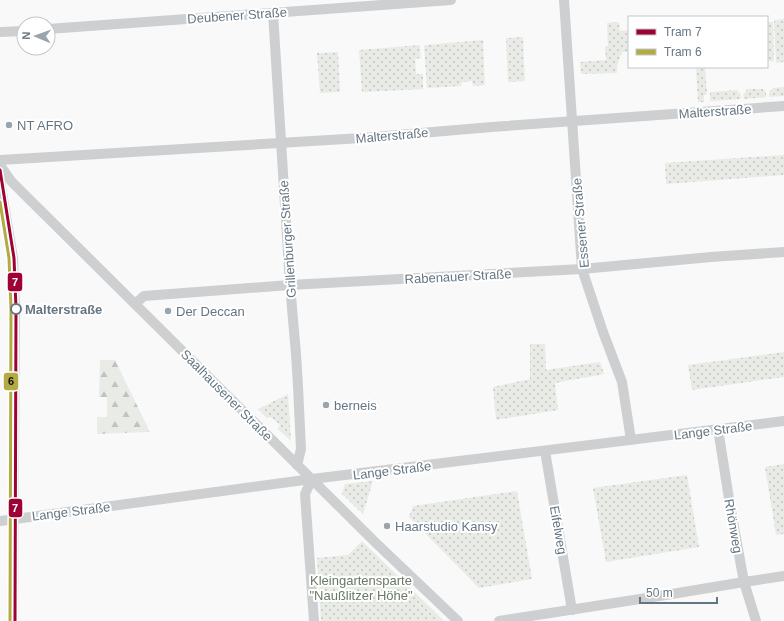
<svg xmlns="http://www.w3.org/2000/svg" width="784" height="621" viewBox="0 0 784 621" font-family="Helvetica,sans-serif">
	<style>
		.green { fill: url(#green-dots) }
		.forest { fill: url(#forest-firs) }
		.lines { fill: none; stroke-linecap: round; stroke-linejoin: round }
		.minor { stroke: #cecfd0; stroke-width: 10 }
		.tram-1-casing { stroke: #fff; stroke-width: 6 }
		.tram-2-casing { stroke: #fff; stroke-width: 6 }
		.tram-1 { stroke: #9e0234; stroke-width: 3 }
		.tram-2 { stroke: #b2aa42; stroke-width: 3 }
		.poi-dot { fill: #99a4ac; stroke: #fff; stroke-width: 1.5 }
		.stop-dot { fill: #fff; stroke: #657683; stroke-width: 2 }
		.labels { text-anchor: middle; stroke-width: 4; stroke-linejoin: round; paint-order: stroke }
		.street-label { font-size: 13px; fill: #657683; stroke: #fff }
		.poi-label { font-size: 13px; fill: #657683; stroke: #fff; text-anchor: start }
		.stop-label { font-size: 13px; font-weight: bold; fill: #657683; stroke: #fff; text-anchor: start }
		.park-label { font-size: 13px; fill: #687a64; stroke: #fff }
		.line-badge { stroke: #fff; stroke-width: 1.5 }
		.badge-label { font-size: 11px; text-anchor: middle; font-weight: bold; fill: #fff }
		.pale-badge-label { font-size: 11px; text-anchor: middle; font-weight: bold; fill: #111 }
	</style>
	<defs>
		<pattern id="green-dots" width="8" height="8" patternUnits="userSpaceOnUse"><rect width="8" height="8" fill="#e8ebe6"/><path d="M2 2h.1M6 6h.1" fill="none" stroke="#c0c3c0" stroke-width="1.8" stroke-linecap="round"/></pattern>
		<pattern id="forest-firs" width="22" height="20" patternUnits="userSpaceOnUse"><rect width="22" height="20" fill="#e8ebe6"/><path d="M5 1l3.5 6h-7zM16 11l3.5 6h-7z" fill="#c0c3c0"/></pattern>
	</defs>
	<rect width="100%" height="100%" fill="#f9f9f9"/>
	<g class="green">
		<polygon points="784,19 784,62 776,63 774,20"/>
		<polygon points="619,22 620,31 629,30 629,52 622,52 617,66 617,73 581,74 580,62 606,60 605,47 608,46 607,23"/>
		<polygon points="767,22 773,22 774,61 767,61"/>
		<polygon points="523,37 525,81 508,82 506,38"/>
		<polygon points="483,40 485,85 473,86 472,81 462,82 461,86 427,88 424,45"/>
		<polygon points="420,45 421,58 415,59 416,74 423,74 423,89 362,92 359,50"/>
		<polygon points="338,52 340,92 320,93 317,53"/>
		<polygon points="696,67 705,67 707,94 704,95 704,102 698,102"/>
		<polygon points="784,87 784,96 769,97 769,92 773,88"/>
		<polygon points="747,89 762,89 764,90 766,92 766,97 744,99 743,94 745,93"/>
		<polygon points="737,90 738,92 741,94 741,99 710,101 710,92"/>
		<polygon points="784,155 784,175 666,184 665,163"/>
		<polygon points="530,344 545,344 546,370 600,362 604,374 555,383 558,410 496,420 493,387 530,379"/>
		<polygon points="784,352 784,377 692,390 688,365"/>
		<polygon points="288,394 291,441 278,429 280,425 271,417 267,418 258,409"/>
		<polygon points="784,464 784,534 776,535 765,467"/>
		<polygon points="687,475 699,547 606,562 593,488"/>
		<polygon points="373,481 363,514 342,494 345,484"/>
		<polygon points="517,491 532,579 479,588 409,517 413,506"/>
		<polygon points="362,541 439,616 444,621 321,621 317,558 348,555"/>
	</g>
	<polygon class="forest" points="100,360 115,360 150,432 97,434 97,417 107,417 107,397 99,397"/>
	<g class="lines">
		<g class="minor">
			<polyline points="564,0 582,269 603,332 622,382 631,440"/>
			<polyline points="273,13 290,285 296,354 298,386 301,449 297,465"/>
			<polyline points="48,29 451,0"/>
			<polyline points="0,32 24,31"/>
			<polyline points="0,160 362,138 492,127 784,106"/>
			<polyline points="0,165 11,181 26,196 376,543 458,621"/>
			<polyline points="0,181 13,258 15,308 13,621"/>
			<polyline points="135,304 144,296 290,285 582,269 711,257 784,252"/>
			<polyline points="718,429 730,505 744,582 756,621"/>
			<polyline points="545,451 572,610"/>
			<polyline points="312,479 305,494 314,621"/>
			<polyline points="0,521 312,479 784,421"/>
			<polyline points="499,621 672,594 744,582 784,576"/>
		</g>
		<g class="tram-1-casing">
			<polyline id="tram-1" points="0,170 14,258 16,308 15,621"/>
		</g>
		<g class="tram-2-casing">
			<polyline id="tram-2" points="0,202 9,258 11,308 10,621"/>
		</g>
		<use href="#tram-1" class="tram-1"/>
		<use href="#tram-2" class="tram-2"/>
	</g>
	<g class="poi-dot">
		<circle cx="9" cy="125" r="4"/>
		<circle cx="168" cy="311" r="4"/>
		<circle cx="326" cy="405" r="4"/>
		<circle cx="387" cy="526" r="4"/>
	</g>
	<circle class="stop-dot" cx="16" cy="309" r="5"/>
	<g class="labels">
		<g class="street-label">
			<text transform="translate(237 15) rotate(-4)" y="5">Deubener Straße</text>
			<text transform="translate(715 111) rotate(-4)" y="5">Malterstraße</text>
			<text transform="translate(392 135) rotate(-5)" y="5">Malterstraße</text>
			<text transform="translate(580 223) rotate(-95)" y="5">Essener Straße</text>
			<text transform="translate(287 239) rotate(-94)" y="5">Grillenburger Straße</text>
			<text transform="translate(458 276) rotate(-3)" y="5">Rabenauer Straße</text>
			<text transform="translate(227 395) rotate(45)" y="5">Saalhausener Straße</text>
			<text transform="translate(713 430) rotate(-7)" y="5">Lange Straße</text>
			<text transform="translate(392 470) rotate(-7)" y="5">Lange Straße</text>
			<text transform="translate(71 511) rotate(-7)" y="5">Lange Straße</text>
			<text transform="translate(734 526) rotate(80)" y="5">Rhönweg</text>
			<text transform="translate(559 530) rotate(80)" y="5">Eifelweg</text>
		</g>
		<g class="poi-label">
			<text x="17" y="130">NT AFRO</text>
			<text x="176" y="316">Der Deccan</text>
			<text x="334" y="410">berneis</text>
			<text x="395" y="531">Haarstudio Kansy</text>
		</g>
		<g class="stop-label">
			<text x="25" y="314">Malterstraße</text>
		</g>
		<g class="park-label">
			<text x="361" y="585">Kleingartensparte<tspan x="361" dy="15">"Naußlitzer Höhe"</tspan></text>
		</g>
	</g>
	<g class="line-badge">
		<rect x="7" y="272" width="16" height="20" rx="4" fill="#9e0234"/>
		<rect x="3" y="372" width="16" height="19" rx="4" fill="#b2aa42"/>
		<rect x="8" y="498" width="15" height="20" rx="4" fill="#9e0234"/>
	</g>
	<g class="badge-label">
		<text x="15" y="286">7</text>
		<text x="15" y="512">7</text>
	</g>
	<g class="pale-badge-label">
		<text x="11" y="385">6</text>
	</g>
	<rect x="628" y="16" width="140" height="52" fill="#ffffff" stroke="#c1c8cd"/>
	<rect x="636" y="29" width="20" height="6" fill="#9e0234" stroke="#c1c8cd"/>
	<text x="664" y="36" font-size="12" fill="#657683">Tram 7</text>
	<rect x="636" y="49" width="20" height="6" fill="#b2aa42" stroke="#c1c8cd"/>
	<text x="664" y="56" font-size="12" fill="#657683">Tram 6</text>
	<g transform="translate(36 36) rotate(272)"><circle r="19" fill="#ffffff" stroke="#c1c8cd"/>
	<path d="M0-3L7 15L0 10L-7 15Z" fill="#99a4ac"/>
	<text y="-6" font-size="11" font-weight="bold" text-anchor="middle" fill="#657683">N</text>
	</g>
	<path d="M640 597v6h77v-6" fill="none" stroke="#657683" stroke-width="2"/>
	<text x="646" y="597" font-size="12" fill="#657683" stroke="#ffffff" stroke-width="3" paint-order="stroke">50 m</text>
</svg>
